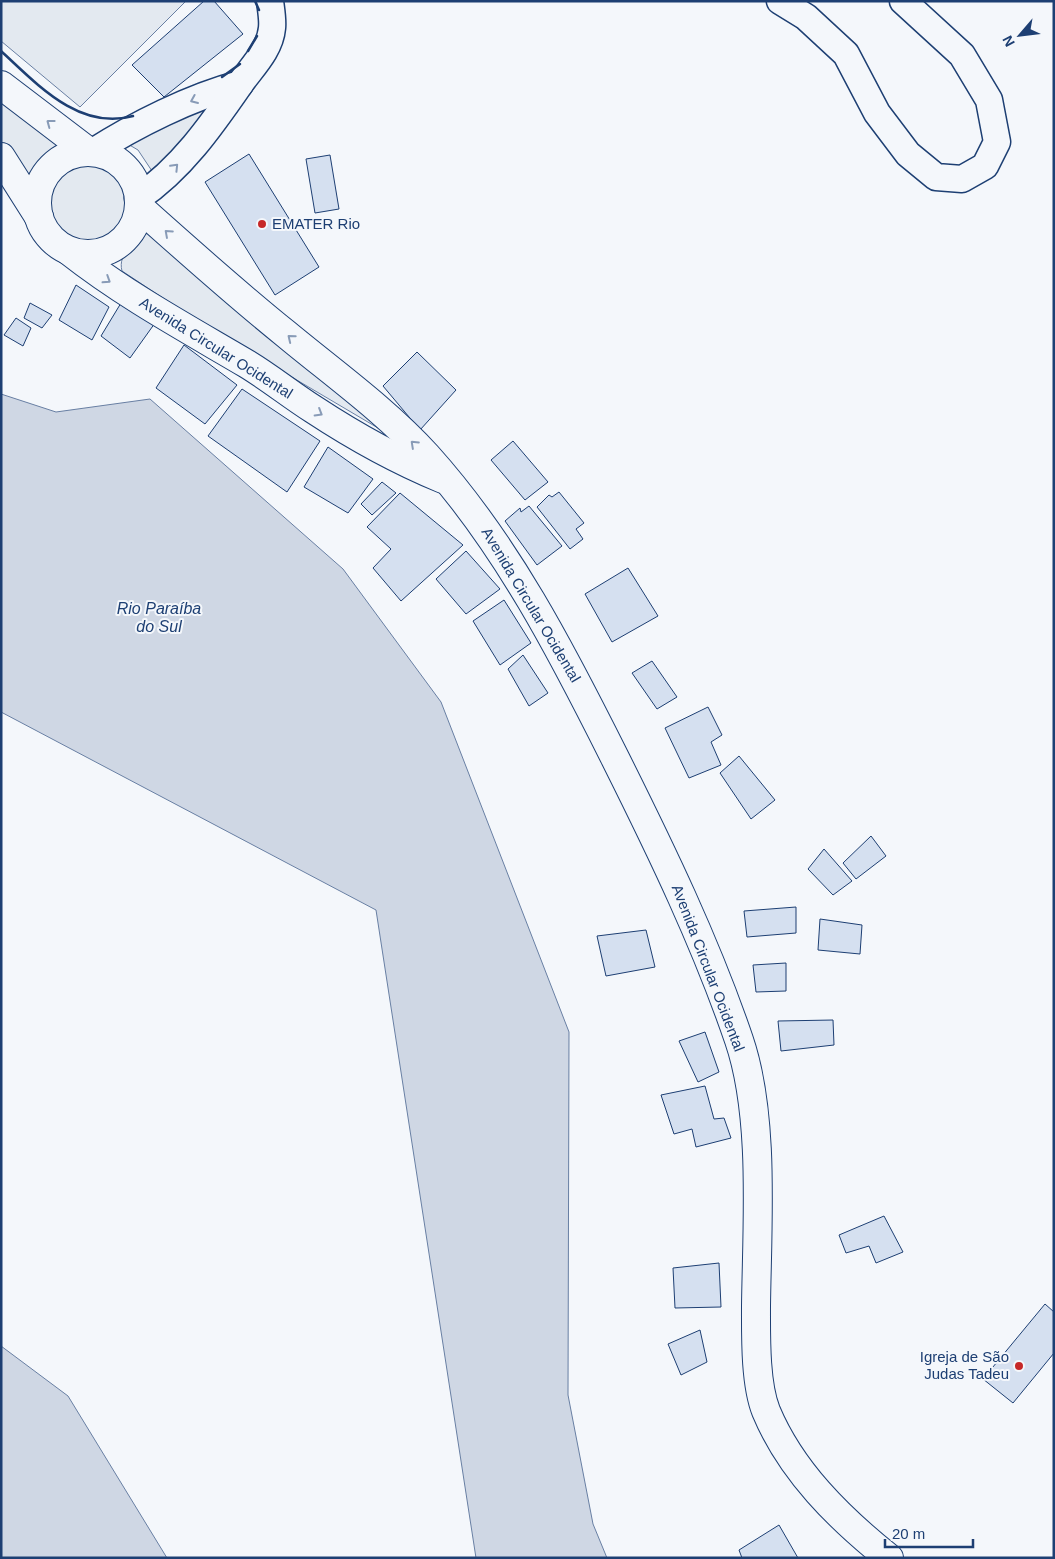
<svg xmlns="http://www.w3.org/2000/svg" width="1055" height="1559" viewBox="0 0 1055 1559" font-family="Arial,sans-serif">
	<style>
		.green { fill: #e3e9f0; stroke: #687fa3 }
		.water { fill: #cfd7e4; stroke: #687fa3 }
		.building { fill: #d5e0f0; stroke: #1d3f73 }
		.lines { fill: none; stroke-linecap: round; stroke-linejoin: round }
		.street-casing { stroke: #1d3f73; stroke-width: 29 }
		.secondary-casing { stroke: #1d3f73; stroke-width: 30 }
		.street { stroke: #f4f7fb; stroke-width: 26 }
		.secondary { stroke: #f4f7fb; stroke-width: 28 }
		.wall { stroke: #1d3f73; stroke-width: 2.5 }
		.oneway { stroke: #889bb7 }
		.poi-dot { fill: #c62828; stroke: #f4f7fb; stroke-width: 2 }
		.labels { text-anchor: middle; stroke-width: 4; stroke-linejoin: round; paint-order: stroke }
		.poi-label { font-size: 15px; fill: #1d3f73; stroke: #f4f7fb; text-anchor: start }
		.street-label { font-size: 15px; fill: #1d3f73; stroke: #f4f7fb }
		.water-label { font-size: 16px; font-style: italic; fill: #1d3f73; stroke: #f4f7fb }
	</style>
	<rect width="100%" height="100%" fill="#f4f7fb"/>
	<g class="green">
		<polygon points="1,1 186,1 80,107 1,41"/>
		<polygon points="222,95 154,174 138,150 121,140"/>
		<polygon points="1,98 61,148 42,166 24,179 1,144"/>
		<circle cx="89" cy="206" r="41"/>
		<path d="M 151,231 L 400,441 L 207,327 L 122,271 C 117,253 137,239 151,231 Z"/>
	</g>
	<g class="water">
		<polygon points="1,394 56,412 150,399 343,569 441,702 569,1032 568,1395 593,1524 607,1558 476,1558 376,910 1,712"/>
		<polygon points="1,1346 68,1396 167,1558 1,1558"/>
	</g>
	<g class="building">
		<polygon points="204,1 214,1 243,34 164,97 132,65"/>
		<polygon points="249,154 319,267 275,295 205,182"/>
		<polygon points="330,155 339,209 315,213 306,159"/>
		<polygon points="76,285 109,307 92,340 59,320"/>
		<polygon points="30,303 52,315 42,328 24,318"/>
		<polygon points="121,303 155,323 130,358 101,336"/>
		<polygon points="16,318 31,328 23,346 4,335"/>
		<polygon points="184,345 237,385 205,424 156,388"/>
		<polygon points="417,352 456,390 420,430 383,386"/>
		<polygon points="242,389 320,441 287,492 208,436"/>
		<polygon points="513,441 548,482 525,500 491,460"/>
		<polygon points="328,447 373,479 348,513 304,487"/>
		<polygon points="382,482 396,493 372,515 361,504"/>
		<polygon points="559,492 584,523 576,529 583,539 570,549 537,507 549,495 552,497"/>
		<polygon points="400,493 463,545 401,601 373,568 391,549 367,527"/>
		<polygon points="529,506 562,546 537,565 505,521 520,508 521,512"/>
		<polygon points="466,551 500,589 466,614 436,579"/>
		<polygon points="628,568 658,616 612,642 585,594"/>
		<polygon points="504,600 531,643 500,665 473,621"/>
		<polygon points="523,655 548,693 529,706 508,669"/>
		<polygon points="652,661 677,697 657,709 632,673"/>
		<polygon points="708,707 722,735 711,742 721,765 689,778 665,728"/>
		<polygon points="739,756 775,800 751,819 720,773"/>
		<polygon points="871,836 886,856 856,879 843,863"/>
		<polygon points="824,849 852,881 833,895 808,869"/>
		<polygon points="796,907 796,933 747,937 744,911"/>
		<polygon points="820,919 862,925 860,954 818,950"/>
		<polygon points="646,930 655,967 606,976 597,936"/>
		<polygon points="786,963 786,991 756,992 753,965"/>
		<polygon points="833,1020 834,1045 781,1051 778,1021"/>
		<polygon points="705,1032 719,1072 698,1082 679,1041"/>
		<polygon points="705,1086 714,1119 724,1118 731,1138 696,1147 692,1129 674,1134 661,1095"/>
		<polygon points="884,1216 903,1252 876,1263 869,1246 846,1253 839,1235"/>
		<polygon points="719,1263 721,1307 675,1308 673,1268"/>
		<polygon points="1045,1304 1054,1312 1054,1353 1013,1403 983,1379"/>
		<polygon points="700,1330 707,1362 681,1375 668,1344"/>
		<polygon points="779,1525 798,1558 742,1558 739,1550"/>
	</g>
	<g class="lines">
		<g class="street-casing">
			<g id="street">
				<polyline points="780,1 806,17 846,54 877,113 908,154 936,177 962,179 985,166 997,142 989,100 962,55 903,1"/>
				<path d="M 93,152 C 135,125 191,97 240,84"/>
				<path d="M 138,198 C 181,169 211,126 240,84 C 252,67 270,50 272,28 C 273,20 271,9 270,1"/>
			</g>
		</g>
		<g class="secondary-casing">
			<g id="secondary">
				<polyline points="1,85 89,152"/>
				<circle cx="88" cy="203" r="51"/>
				<polyline points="1,157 39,217"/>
				<path d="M 139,207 C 187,250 235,293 286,334 C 333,373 385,410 427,456 C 507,545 562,652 615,758 C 661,850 706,943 739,1040 C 765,1116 757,1225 756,1306 C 756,1336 755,1383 766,1411 C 791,1471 839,1518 889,1558"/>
				<path d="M 69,251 C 125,295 186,328 247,364 C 270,378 291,395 313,409 C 354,436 397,460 443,479"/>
			</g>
		</g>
		<use href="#street" class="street"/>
		<use href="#secondary" class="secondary"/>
		<g class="wall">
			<polyline points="255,1 259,10"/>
			<path d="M 1,51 C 37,84 79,131 133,116"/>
			<polyline points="248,51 257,36"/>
			<polyline points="222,77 240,64"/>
		</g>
	</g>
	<defs><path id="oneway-chevron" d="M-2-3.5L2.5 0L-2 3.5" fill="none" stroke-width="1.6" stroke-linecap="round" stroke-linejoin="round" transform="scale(1.25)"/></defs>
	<g class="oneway">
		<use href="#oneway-chevron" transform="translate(194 100) rotate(157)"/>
		<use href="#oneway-chevron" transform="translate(50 123) rotate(-143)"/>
		<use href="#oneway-chevron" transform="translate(175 167) rotate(-46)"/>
		<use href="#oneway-chevron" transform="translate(168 233) rotate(-138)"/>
		<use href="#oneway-chevron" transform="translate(107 280) rotate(33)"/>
		<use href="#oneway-chevron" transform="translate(291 338) rotate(-141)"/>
		<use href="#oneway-chevron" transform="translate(319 413) rotate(31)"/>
		<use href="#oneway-chevron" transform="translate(414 444) rotate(-137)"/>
	</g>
	<g class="poi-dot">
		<circle cx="262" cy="224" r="5"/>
		<circle cx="1019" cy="1366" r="5"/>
	</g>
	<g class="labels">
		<g class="poi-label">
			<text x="272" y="229">EMATER Rio</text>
			<text x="1009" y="1362" text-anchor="end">Igreja de São<tspan x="1009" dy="17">Judas Tadeu</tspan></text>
		</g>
		<g class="street-label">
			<text transform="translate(216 348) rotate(32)" y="5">Avenida Circular Ocidental</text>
			<text transform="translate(531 605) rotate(59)" y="5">Avenida Circular Ocidental</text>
			<text transform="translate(708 968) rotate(69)" y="5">Avenida Circular Ocidental</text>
		</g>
		<g class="water-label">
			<text x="159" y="614">Rio Paraíba<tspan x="159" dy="18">do Sul</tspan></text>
		</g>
	</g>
	<rect width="1055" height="1559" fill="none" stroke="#1d3f73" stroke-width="5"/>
	<g transform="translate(1020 35) rotate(242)" stroke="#f4f7fb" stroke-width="4" paint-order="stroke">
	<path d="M0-4L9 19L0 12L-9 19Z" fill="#1d3f73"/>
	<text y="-8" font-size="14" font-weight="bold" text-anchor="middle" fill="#1d3f73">N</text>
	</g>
	<path d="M885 1539v8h88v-8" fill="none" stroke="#1d3f73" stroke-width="2.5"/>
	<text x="892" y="1539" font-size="15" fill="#1d3f73" stroke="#f4f7fb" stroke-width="4" paint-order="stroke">20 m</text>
</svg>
